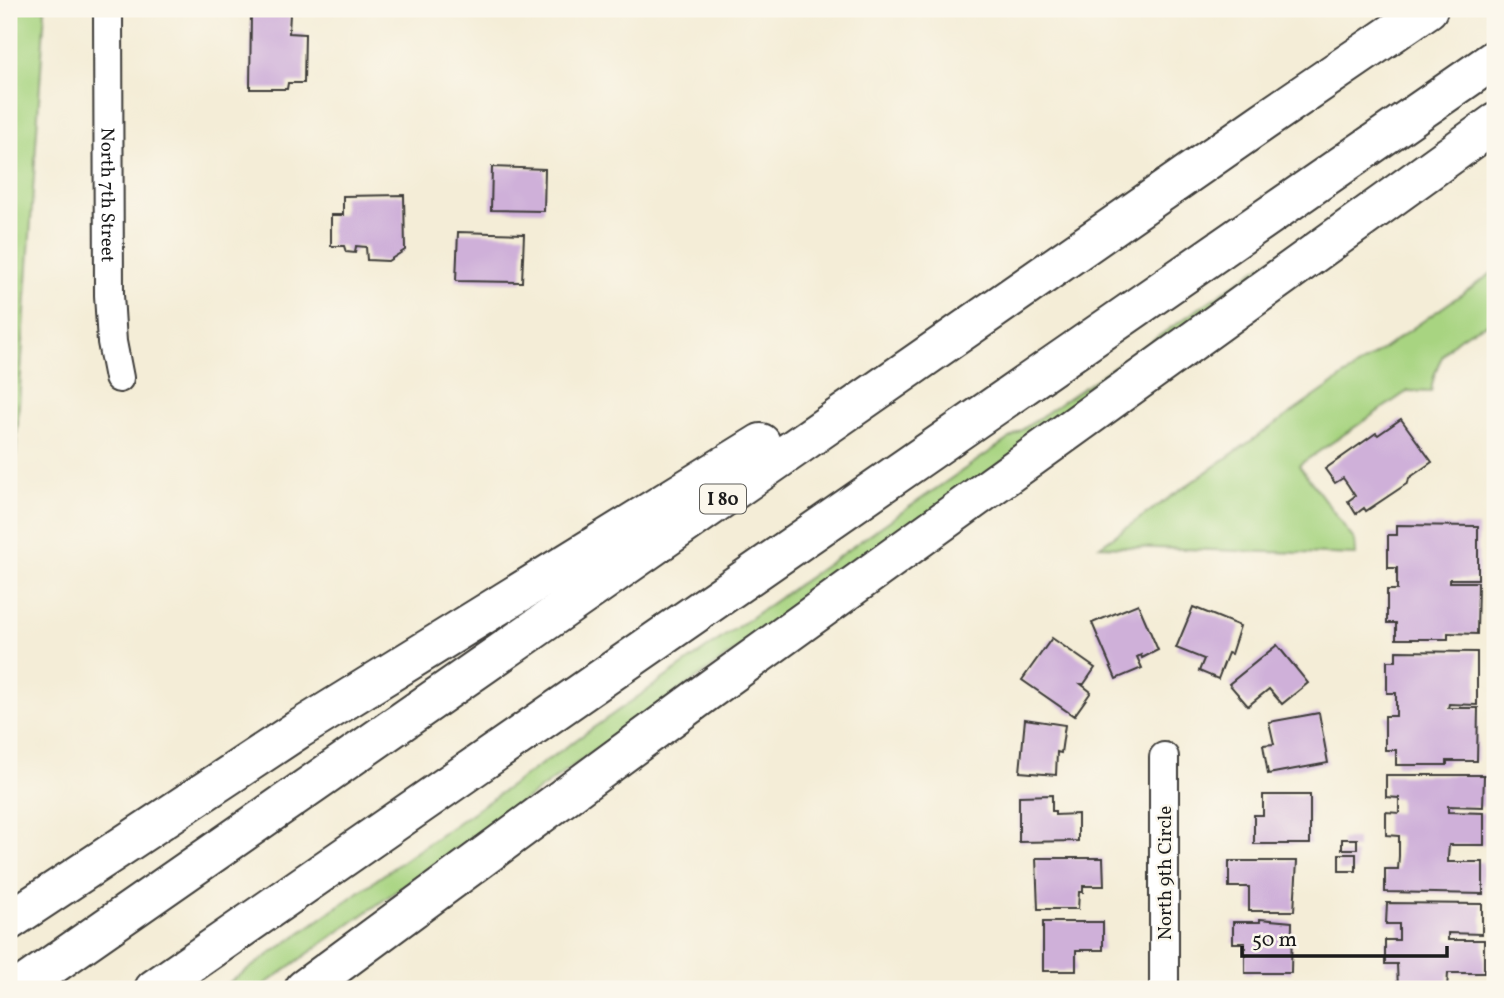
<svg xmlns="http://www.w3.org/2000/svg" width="1504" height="998" viewBox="0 0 1504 998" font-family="Vollkorn,serif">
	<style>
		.green { fill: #a8d481; stroke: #62784e; stroke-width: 2 }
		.building { fill: #cfb0d9 }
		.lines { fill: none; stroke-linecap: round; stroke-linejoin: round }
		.street-casing { stroke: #3c3b38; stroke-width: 32 }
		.highway-casing { stroke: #3c3b38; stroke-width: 42 }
		.street { stroke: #fff; stroke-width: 28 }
		.highway { stroke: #fff; stroke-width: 38 }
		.labels { text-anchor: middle; stroke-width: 5; stroke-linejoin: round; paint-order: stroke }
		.shield { fill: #fbf7ec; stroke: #5f5e5a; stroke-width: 2 }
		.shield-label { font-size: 18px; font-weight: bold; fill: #1c1c1c }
		.street-label { font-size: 19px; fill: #1c1c1c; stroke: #fbf7ec }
	</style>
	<rect width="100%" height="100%" fill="#fbf7ec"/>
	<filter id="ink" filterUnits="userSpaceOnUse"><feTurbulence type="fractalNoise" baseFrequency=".0143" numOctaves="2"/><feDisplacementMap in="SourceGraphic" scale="14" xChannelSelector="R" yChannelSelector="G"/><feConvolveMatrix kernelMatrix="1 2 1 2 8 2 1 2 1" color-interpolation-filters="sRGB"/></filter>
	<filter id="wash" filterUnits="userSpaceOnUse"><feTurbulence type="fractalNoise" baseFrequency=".00686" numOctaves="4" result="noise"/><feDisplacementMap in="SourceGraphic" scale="28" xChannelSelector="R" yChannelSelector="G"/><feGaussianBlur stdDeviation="1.57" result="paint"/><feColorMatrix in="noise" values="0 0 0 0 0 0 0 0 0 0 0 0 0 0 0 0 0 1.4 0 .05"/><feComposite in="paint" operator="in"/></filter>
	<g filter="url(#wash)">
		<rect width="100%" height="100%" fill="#f4edd7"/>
		<g class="green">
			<polygon points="9,9 45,9 9,555"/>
			<polygon points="1290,246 1296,254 258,989 220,989 902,512"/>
			<path d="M 1495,271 L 1495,322 C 1457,332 1436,352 1431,392 L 1408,391 L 1299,465 L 1355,541 L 1356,555 L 1100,546 Z"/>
		</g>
		<g id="blocks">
			<g class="building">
				<polygon points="251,12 290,13 289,33 305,34 304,83 288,83 287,89 250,89"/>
				<polygon points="492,167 545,169 544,211 491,210"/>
				<polygon points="404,195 405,250 388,261 367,260 366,247 356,246 355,253 346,252 344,246 331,246 331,215 343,215 343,196"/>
				<polygon points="458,232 524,234 522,282 456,281"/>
				<polygon points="1401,419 1432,462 1409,478 1408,483 1366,511 1364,508 1356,514 1348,501 1355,496 1348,485 1343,478 1335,483 1325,469 1376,433 1378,435"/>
				<polygon points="1397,525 1478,526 1478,579 1450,579 1450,582 1478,582 1477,634 1448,633 1448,639 1396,639 1396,623 1387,623 1387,590 1397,590 1397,568 1388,568 1388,535 1397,535"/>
				<polygon points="1138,604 1158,650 1142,658 1141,655 1137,657 1142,668 1116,679 1092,623"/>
				<polygon points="1193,607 1240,626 1231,654 1228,653 1218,679 1199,671 1204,659 1176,648"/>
				<polygon points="1052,638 1095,668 1084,684 1081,684 1091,692 1074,716 1022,680"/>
				<polygon points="1277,645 1308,683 1282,704 1269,689 1248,706 1229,684"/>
				<polygon points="1396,651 1477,652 1477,705 1449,704 1448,708 1478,708 1477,761 1447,761 1447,765 1396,765 1396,750 1385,750 1385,716 1396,716 1396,693 1387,693 1387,661 1396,661"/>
				<polygon points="1319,713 1328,763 1268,774 1263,745 1274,744 1269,722"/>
				<polygon points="1025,719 1065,725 1061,753 1057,752 1056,775 1020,772"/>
				<polygon points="1386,775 1484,775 1483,807 1448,806 1448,812 1484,813 1484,845 1449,845 1448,857 1448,862 1483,862 1483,894 1385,892 1385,869 1398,869 1399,856 1399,836 1386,835 1386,812 1399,813 1399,798 1386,797"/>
				<polygon points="1052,795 1052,811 1055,811 1055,815 1078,814 1078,841 1019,842 1019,796"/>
				<polygon points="1263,795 1310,795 1310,844 1254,844 1254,815 1263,815"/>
				<rect x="1342" y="839" width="15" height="10"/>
				<rect x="1339" y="854" width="17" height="17"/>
				<polygon points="1036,858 1103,858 1104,886 1083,886 1083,892 1079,892 1078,909 1038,909"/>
				<polygon points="1229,861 1297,861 1294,911 1249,911 1249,887 1229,887"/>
				<polygon points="1387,903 1482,904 1482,934 1448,933 1448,940 1484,940 1484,973 1448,973 1447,989 1398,989 1397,964 1385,964 1385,940 1399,940 1399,924 1386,924"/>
				<polygon points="1260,919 1292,922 1291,973 1245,973 1245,943 1233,943 1233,922 1260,922"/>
				<polygon points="1043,922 1103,922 1103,950 1076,950 1076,971 1043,971"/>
				<polygon points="1232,984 1300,985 1300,989 1232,989"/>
				<polygon points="1104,985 1104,989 1043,989 1043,986"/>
			</g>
		</g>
	</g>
	<g filter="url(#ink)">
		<use href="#blocks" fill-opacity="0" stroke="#3c3b38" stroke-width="2"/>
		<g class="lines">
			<g class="street-casing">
				<g id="street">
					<path id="s1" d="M 108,9 L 109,295 L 112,342 L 119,378"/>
					<polyline points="1164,757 1164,989"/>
				</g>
			</g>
			<g class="highway-casing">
				<g id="highway">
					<polyline points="9,921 299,729 761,443"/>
					<polyline points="18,989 1264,121 1428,9"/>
					<path d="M 154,989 C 602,681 1047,368 1495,59"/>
					<polyline points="304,989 705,693 1495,123"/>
				</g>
			</g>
			<use href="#street" class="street"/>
			<use href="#highway" class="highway"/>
		</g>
	</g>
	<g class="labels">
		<rect class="shield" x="700" y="484.5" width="46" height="29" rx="5"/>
		<g class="shield-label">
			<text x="723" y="505">I 80</text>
		</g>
		<g class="street-label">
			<text dy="7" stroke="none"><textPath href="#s1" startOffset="186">North 7th Street</textPath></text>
			<text transform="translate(1164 873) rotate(-90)" y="7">North 9th Circle</text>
		</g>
	</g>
	<rect width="1504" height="998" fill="none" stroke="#fbf7ec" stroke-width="35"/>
	<path d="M1242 946v10h205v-10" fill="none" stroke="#1c1c1c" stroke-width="3.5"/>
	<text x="1252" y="946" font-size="21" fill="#1c1c1c" stroke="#fbf7ec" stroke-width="5" paint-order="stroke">50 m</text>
</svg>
